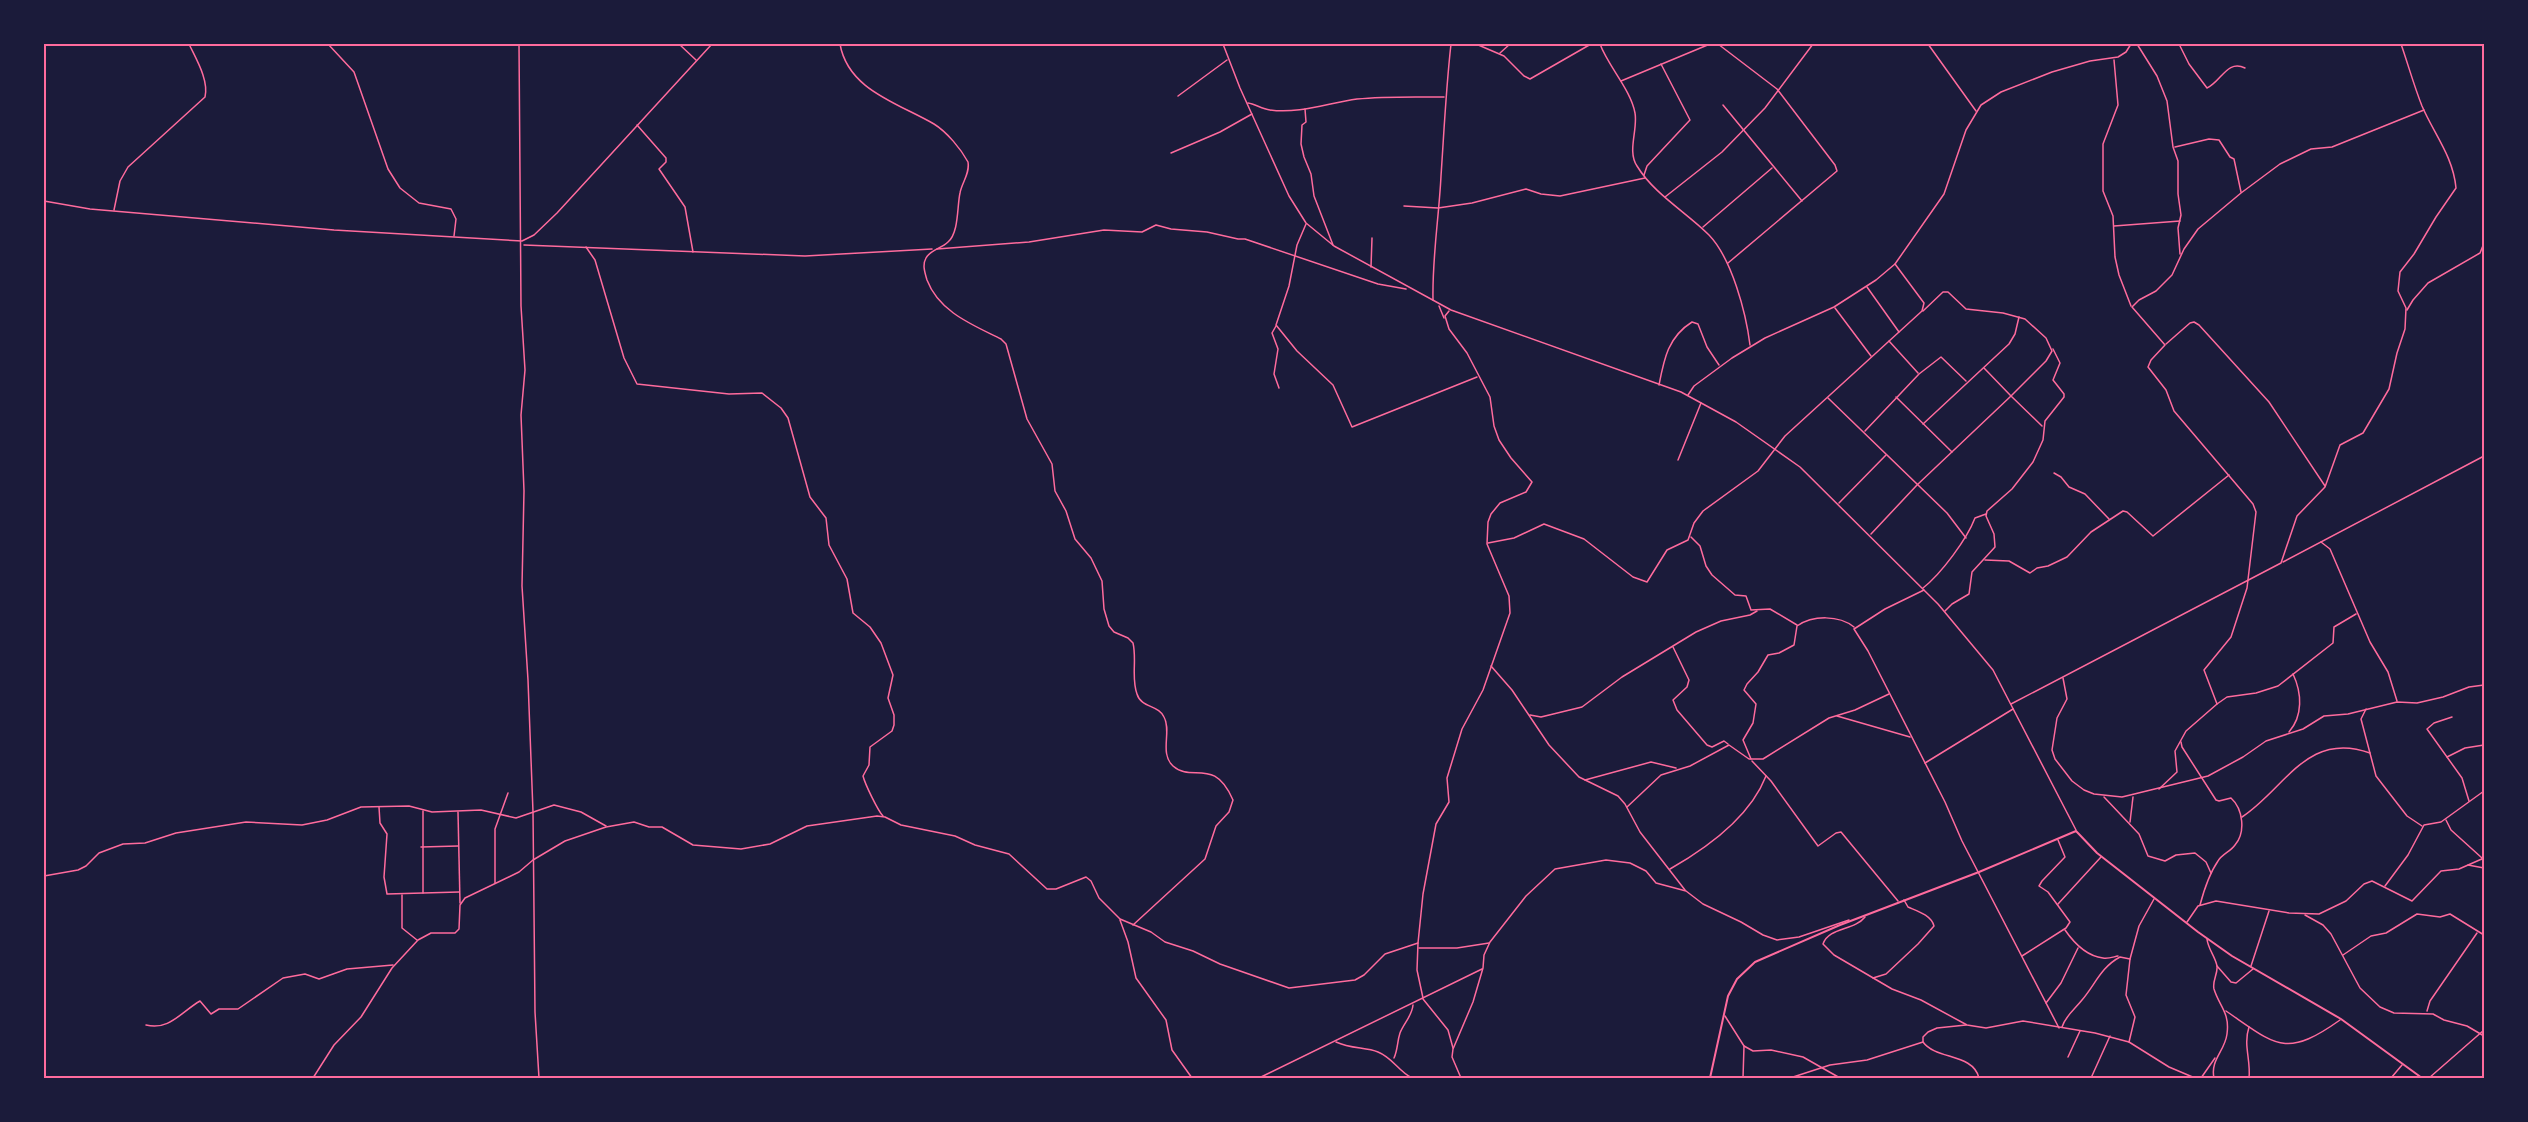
<svg xmlns="http://www.w3.org/2000/svg" width="2528" height="1122" viewBox="0 0 2528 1122" font-family="Signika,sans-serif">
	<style>
		.lines { fill: none; stroke-linecap: round; stroke-linejoin: round }
		.minor { stroke: #ff6b9d; stroke-width: 1.5 }
		.tertiary { stroke: #ff6b9d; stroke-width: 2 }
		.neatline { fill: none; stroke: #ff6b9d; stroke-width: 2 }
	</style>
	<rect width="100%" height="100%" fill="#1b1b3a"/>
	<g class="lines">
		<g class="minor">
			<polyline points="328,44 354,72 388,169 400,188 419,203 451,209 456,219 454,236"/>
			<polyline points="519,44 521,306 525,370 521,415 524,491 522,586 528,680 533,812 535,1012 539,1078"/>
			<polyline points="679,44 696,60"/>
			<path d="M 840,44 C 848,90 898,103 934,124 C 947,132 961,149 968,162 C 970,174 962,182 960,193 C 957,206 959,233 948,242 C 941,249 931,249 926,258 C 922,265 925,273 927,280 C 939,312 973,325 1001,339 L 1006,344 L 1027,419 L 1052,464 L 1055,491 L 1066,511 L 1075,539 L 1091,558 L 1102,581 L 1104,609 L 1109,626 L 1114,632 L 1128,638 L 1133,643 C 1137,660 1131,678 1137,694 C 1141,708 1159,705 1164,717 C 1172,731 1159,753 1173,766 C 1192,783 1214,756 1233,800 L 1229,812 L 1216,826 L 1205,859 L 1133,925"/>
			<polyline points="1223,44 1240,88 1289,196 1306,223 1334,246 1451,310 1681,392 1736,422 1800,467 1938,604 1993,670 2076,830"/>
			<polyline points="1476,44 1504,56 1524,76 1530,79 1591,44"/>
			<path d="M 1600,44 C 1608,66 1631,90 1635,113 C 1638,130 1627,151 1637,166 C 1654,194 1686,212 1709,235 C 1732,259 1746,313 1750,345"/>
			<polyline points="1718,44 1777,89 1835,165 1837,171 1728,263"/>
			<polyline points="1928,44 1976,111"/>
			<polyline points="2137,44 2157,76 2167,101 2173,147 2178,161 2178,194 2181,215 2178,228 2180,254"/>
			<path d="M 2179,44 L 2189,64 L 2207,88 C 2221,82 2227,59 2245,68"/>
			<polyline points="1500,53 1510,44"/>
			<polyline points="2114,60 2118,105 2103,144 2103,191 2113,216 2115,257 2119,275 2131,306"/>
			<polyline points="1621,81 1710,44"/>
			<polyline points="1178,96 1227,60"/>
			<path d="M 1248,103 C 1255,104 1262,109 1270,110 C 1299,114 1328,103 1357,99 C 1386,96 1414,97 1444,97"/>
			<polyline points="1723,105 1802,201"/>
			<polyline points="1305,109 1306,122 1302,125 1301,144 1304,157 1311,174 1314,196 1333,245"/>
			<polyline points="637,125 666,158 666,162 659,169 685,207 693,252"/>
			<polyline points="2175,147 2209,139 2219,140 2230,157 2234,159 2241,192"/>
			<polyline points="1171,153 1220,132 1252,114"/>
			<polyline points="1644,175 1647,166 1690,120 1661,64"/>
			<polyline points="1665,197 1722,152 1765,108 1813,44"/>
			<polyline points="44,201 90,209 334,230 522,241 534,235 557,213 712,44"/>
			<polyline points="1404,206 1438,208 1472,203 1526,189 1541,194 1560,196 1645,178"/>
			<path d="M 114,210 L 120,181 L 128,167 L 205,97 C 209,80 196,59 189,44"/>
			<polyline points="1306,224 1297,245 1289,286 1276,325 1297,351 1333,385 1352,427 1477,377"/>
			<polyline points="2114,226 2180,221"/>
			<polyline points="1703,227 1772,168"/>
			<polyline points="524,245 805,256 932,249"/>
			<path d="M 586,247 L 595,260 L 624,358 L 637,384 L 729,394 L 762,393 L 781,408 L 788,418 L 810,497 L 826,518 L 829,545 L 847,579 L 853,613 L 870,627 L 881,643 L 893,675 L 888,698 L 894,715 L 894,725 L 892,731 L 870,747 L 869,765 L 863,776 C 865,784 878,811 883,816"/>
			<polyline points="937,249 1029,242 1104,230 1142,232 1156,225 1171,229 1207,232 1238,239 1245,239 1378,284 1406,289"/>
			<polyline points="1371,267 1372,238"/>
			<polyline points="1867,287 1899,332"/>
			<path d="M 1433,300 C 1432,258 1439,217 1441,176 C 1444,132 1446,88 1451,44"/>
			<polyline points="1439,306 1444,318"/>
			<polyline points="1835,308 1871,356"/>
			<polyline points="2407,310 2413,300 2428,283 2480,253 2484,243"/>
			<polyline points="1923,311 1943,292 1948,292 1966,309 2003,313 2025,319 2046,338 2052,351 2046,361 2011,396 2042,426"/>
			<polyline points="1276,326 1272,333 1278,349 1274,374 1279,388"/>
			<polyline points="1889,341 1918,373"/>
			<polyline points="2166,344 2190,323 2194,322 2199,325 2269,402 2325,486"/>
			<path d="M 1659,385 C 1664,359 1668,337 1692,322 L 1698,324 L 1707,347 L 1719,365"/>
			<polyline points="1688,395 1694,386 1732,358 1765,338 1834,307 1876,280 1895,264 1944,194 1966,130 1981,105 2001,92 2052,72 2090,61 2118,57 2126,52 2131,44"/>
			<polyline points="1896,397 1952,452"/>
			<polyline points="1828,398 1947,513 1966,538"/>
			<polyline points="1923,424 2009,344 2015,334 2019,317"/>
			<polyline points="1865,431 1919,374 1941,357 1966,381"/>
			<polyline points="1678,460 1701,403"/>
			<polyline points="2054,473 2061,477 2069,487 2085,494 2109,519"/>
			<polyline points="1839,503 1886,455"/>
			<polyline points="1871,534 1917,485 2011,396 1984,368"/>
			<polyline points="1691,537 1700,546 1706,566 1712,575 1735,595 1746,596 1751,610 1770,609 1797,625"/>
			<polyline points="2321,542 2330,549 2370,642 2388,672 2397,701"/>
			<polyline points="1488,543 1514,538 1544,524 1584,539 1633,577 1647,582 1667,550 1688,540 1694,523 1703,511 1758,471 1785,436 1922,311 1924,303 1895,264"/>
			<polyline points="1985,560 2009,561 2030,573 2037,568 2048,566 2067,557 2091,532 2123,511 2127,512 2153,536 2229,475"/>
			<polyline points="2283,562 2484,456"/>
			<path d="M 1923,588 C 1941,574 1967,539 1975,518 L 1986,514"/>
			<polyline points="1924,590 1885,609 1854,629 1868,651 1945,802 1962,841 2059,1028"/>
			<polyline points="1945,611 1952,604 1969,594 1972,572 1995,547 1994,534 1986,516 1987,511 2012,489 2033,462 2043,440 2045,421 2064,397 2064,394 2053,380 2060,363 2053,349"/>
			<polyline points="1673,647 1689,680 1687,687 1673,700 1677,710 1707,745 1712,747 1724,741 1728,744"/>
			<polyline points="1491,666 1512,690 1549,745 1579,777 1618,796 1625,804 1640,832 1685,890"/>
			<polyline points="2063,678 2067,699 2057,718 2052,750 2055,759 2072,781 2084,790 2094,794 2122,797 2208,776 2243,757 2266,741 2303,729 2324,716 2348,714 2397,702 2417,703 2443,697 2469,687 2484,685"/>
			<path d="M 2011,704 L 2281,563 L 2297,516 L 2325,487 L 2340,445 L 2363,433 L 2389,389 L 2397,353 L 2405,329 L 2406,308 L 2398,291 L 2400,272 L 2414,254 L 2436,217 L 2456,188 C 2453,156 2434,134 2422,106 C 2414,86 2408,64 2401,44"/>
			<polyline points="2217,704 2227,697 2256,693 2278,686 2333,643 2334,627 2356,614"/>
			<polyline points="2366,709 2361,719 2376,776 2407,816 2422,826"/>
			<polyline points="1530,715 1541,717 1582,707 1622,677 1696,632 1721,621 1750,615 1757,611"/>
			<polyline points="1837,716 1910,737"/>
			<polyline points="2452,717 2434,723 2427,729 2462,778 2469,801"/>
			<path d="M 2289,732 C 2303,716 2302,693 2293,674"/>
			<path d="M 2181,742 L 2182,747 L 2216,800 L 2219,801 L 2231,798 C 2243,809 2246,832 2235,845 C 2230,852 2222,854 2218,861 C 2209,874 2204,890 2200,905"/>
			<polyline points="2447,757 2465,748 2484,745"/>
			<path d="M 1751,759 L 1743,740 L 1753,723 L 1756,704 L 1744,690 L 1747,684 L 1758,672 L 1768,655 L 1779,653 L 1794,645 L 1797,626 C 1813,615 1839,615 1854,627"/>
			<polyline points="1752,761 1771,781 1818,846 1836,833 1841,832 1898,901"/>
			<polyline points="1925,763 2013,709"/>
			<polyline points="1585,780 1651,762 1676,768"/>
			<polyline points="2159,789 2177,772 2175,751 2186,731 2217,704 2204,670 2231,637 2247,588 2256,512 2253,504 2174,411 2166,390 2148,367 2151,360 2165,345 2132,307 2139,300 2156,291 2172,275 2184,249 2198,229 2241,193 2280,164 2311,149 2332,147 2424,110"/>
			<polyline points="2104,797 2139,834 2148,856 2165,861 2176,855 2195,853 2206,862 2211,873"/>
			<polyline points="379,807 380,823 387,834 384,877 387,894 459,892"/>
			<polyline points="1627,807 1661,775 1690,766 1729,745 1749,759 1763,759 1829,718 1855,710 1889,694"/>
			<polyline points="458,812 460,903"/>
			<path d="M 2242,817 C 2285,789 2307,730 2370,753"/>
			<polyline points="2446,820 2451,830 2482,858 2484,865"/>
			<polyline points="2130,822 2133,797"/>
			<polyline points="421,847 458,846"/>
			<polyline points="2468,865 2484,868"/>
			<path d="M 1670,869 C 1707,848 1750,817 1766,776"/>
			<polyline points="44,876 78,870 86,866 99,853 123,844 145,843 176,833 246,822 302,825 327,820 361,807 409,806 432,812 481,810 516,818 554,805 581,812 606,826"/>
			<polyline points="495,883 495,829 508,793"/>
			<polyline points="2385,886 2408,855 2424,825 2441,822 2484,791"/>
			<polyline points="423,893 423,811"/>
			<polyline points="402,895 402,928 417,940"/>
			<polyline points="2058,904 2101,857"/>
			<polyline points="2305,915 2323,925 2331,934 2360,988 2380,1007 2394,1013 2433,1014 2444,1020 2467,1026 2484,1036"/>
			<path d="M 1865,917 C 1854,931 1829,927 1823,944 L 1834,955 L 1892,989 L 1921,1000 L 1967,1025 L 1986,1028 L 2023,1021 L 2095,1033 L 2129,1042 L 2169,1067 L 2195,1078"/>
			<polyline points="1120,920 1128,942 1136,978 1166,1020 1172,1050 1192,1078"/>
			<polyline points="2187,922 2198,906 2216,901 2289,913 2319,914 2346,901 2364,884 2372,881 2412,901 2441,871 2459,869 2484,858"/>
			<path d="M 2065,930 C 2074,943 2086,956 2103,958 C 2108,959 2113,957 2118,956"/>
			<path d="M 2207,939 C 2208,949 2215,956 2217,966 C 2218,974 2212,981 2214,989 C 2219,1006 2230,1012 2227,1034 C 2225,1051 2210,1060 2214,1078"/>
			<polyline points="1419,948 1457,948 1489,943"/>
			<polyline points="2343,955 2371,936 2386,933 2417,914 2440,917 2450,914 2484,935"/>
			<polyline points="2022,956 2066,928 2070,922 2048,892 2039,886 2042,881 2065,857 2058,840"/>
			<polyline points="2217,966 2231,982 2236,983 2253,969"/>
			<polyline points="2251,966 2269,911"/>
			<path d="M 1873,978 L 1886,974 L 1918,944 L 1934,926 C 1931,915 1917,911 1908,907 L 1904,900"/>
			<polyline points="1423,998 1417,970 1418,943 1423,894 1436,824 1449,802 1447,778 1462,729 1483,690 1510,613 1509,596 1487,544 1488,522 1491,514 1500,503 1526,492 1532,482 1511,458 1499,440 1494,426 1490,397 1467,353 1449,329 1445,316 1449,311"/>
			<polyline points="1423,999 1448,1030 1453,1048"/>
			<polyline points="2046,1003 2061,983 2078,948"/>
			<path d="M 2226,1011 C 2276,1045 2285,1059 2340,1020"/>
			<polyline points="2427,1011 2430,1001 2477,933"/>
			<polyline points="1725,1016 1744,1046 1743,1078"/>
			<path d="M 146,1025 C 169,1031 181,1012 200,1001 L 211,1014 L 219,1009 L 238,1009 L 283,978 L 305,974 L 319,979 L 347,969 L 393,965"/>
			<path d="M 1966,1025 L 1937,1028 L 1928,1032 L 1923,1037 L 1923,1042 C 1936,1060 1973,1053 1979,1078"/>
			<path d="M 2062,1027 C 2066,1015 2074,1010 2082,1000 C 2095,985 2101,967 2120,957 L 2130,959"/>
			<path d="M 1336,1042 C 1351,1049 1366,1047 1378,1052 C 1393,1058 1398,1071 1412,1078"/>
			<polyline points="2129,1042 2135,1017 2126,995 2130,959 2139,926 2154,899"/>
			<polyline points="1744,1046 1753,1051 1771,1050 1803,1057 1840,1078"/>
			<polyline points="2068,1057 2080,1031"/>
			<path d="M 1394,1058 C 1398,1049 1397,1042 1400,1033 C 1404,1023 1412,1016 1413,1005"/>
			<polyline points="313,1078 334,1045 361,1017 392,968 418,940 431,933 455,933 459,929 460,905 465,898 519,872 533,860 565,841 606,827 634,822 649,827 662,827 693,845 741,849 770,844 807,826 877,816 885,817 901,825 955,836 975,845 1009,854 1047,889 1056,889 1086,877 1091,881 1099,898 1120,919 1151,932 1165,942 1193,951 1220,964 1289,988 1355,980 1364,975 1385,954 1418,943"/>
			<polyline points="1259,1078 1482,969"/>
			<polyline points="1461,1078 1452,1057 1453,1049 1473,1002 1483,968 1484,955 1490,942 1526,896 1555,869 1606,860 1630,863 1646,871 1656,883 1686,891 1703,904 1741,922 1763,935 1777,940 1799,937 1849,920"/>
			<polyline points="1790,1078 1830,1065 1867,1060 1923,1042"/>
			<polyline points="2091,1078 2110,1036"/>
			<polyline points="2201,1078 2215,1058"/>
			<path d="M 2249,1078 C 2251,1060 2243,1045 2249,1027"/>
			<polyline points="2391,1078 2402,1065"/>
			<polyline points="2429,1078 2484,1030"/>
		</g>
		<polyline class="tertiary" points="1710,1078 1728,996 1737,979 1755,962 1840,925 1979,872 2076,831 2097,853 2198,932 2232,956 2341,1019 2422,1078"/>
	</g>
	<rect width="2528" height="1122" fill="none" stroke="#1b1b3a" stroke-width="90"/>
	<rect x="45" y="45" width="2438" height="1032" class="neatline"/>
</svg>
